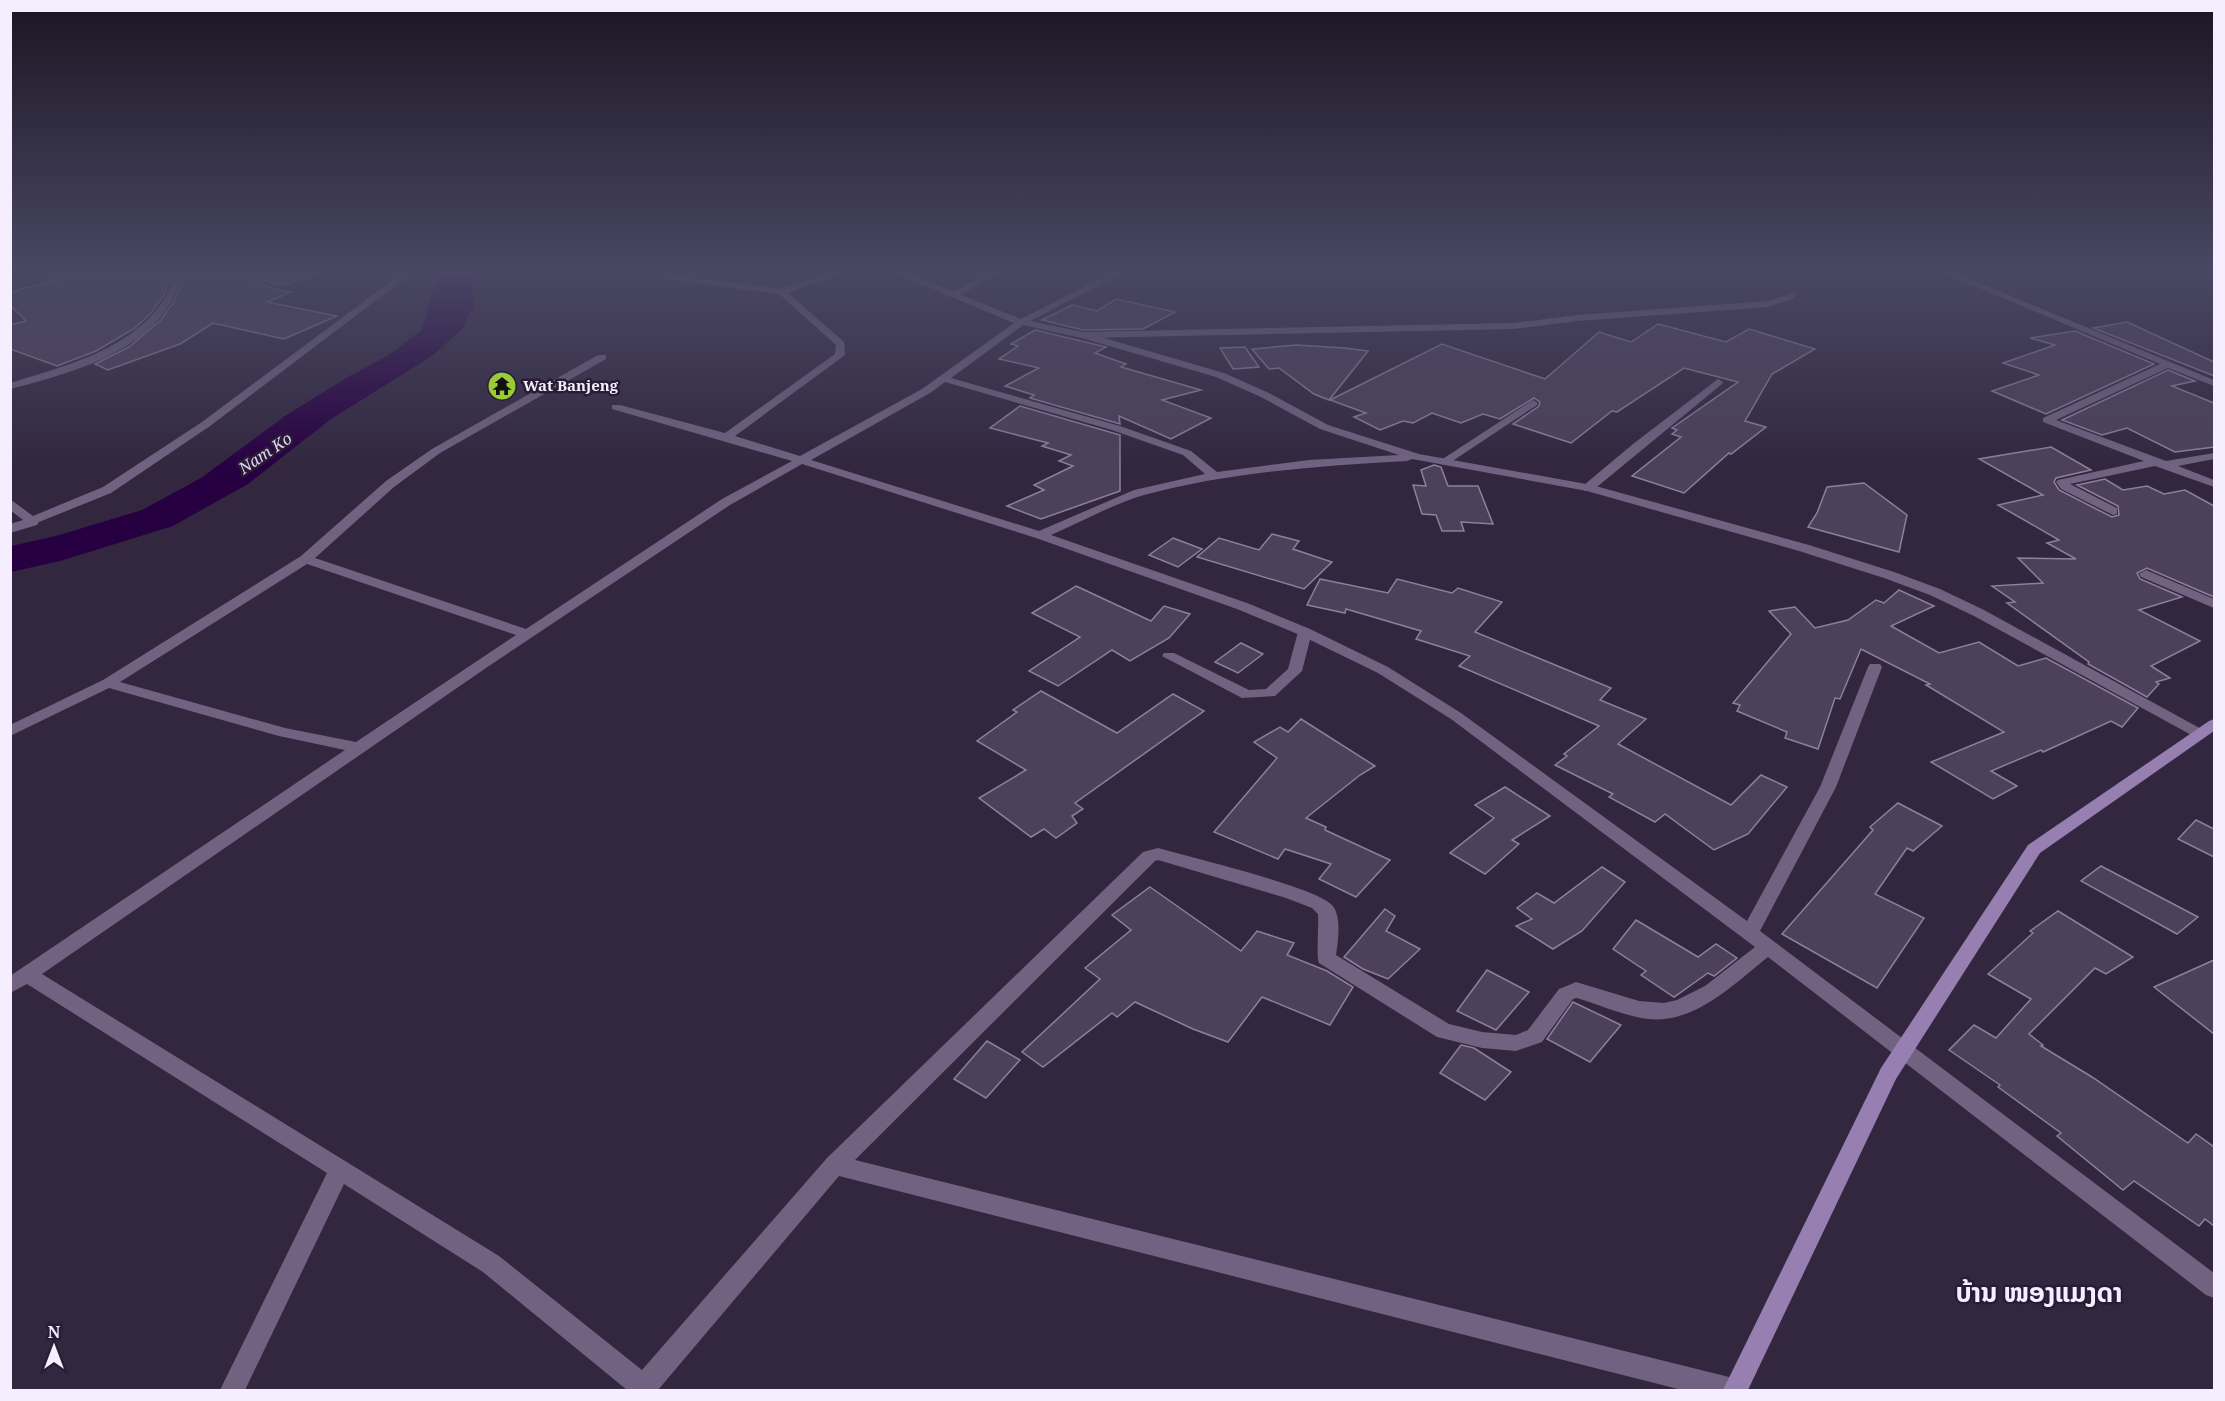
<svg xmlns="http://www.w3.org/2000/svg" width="2225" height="1401" viewBox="0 0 2225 1401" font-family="'Noto Serif','Noto Sans Lao',serif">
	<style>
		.water { fill: #270041 }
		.building { fill: #4c405a; stroke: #8d809d; stroke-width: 1.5 }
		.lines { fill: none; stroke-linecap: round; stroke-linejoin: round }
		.lane { fill: #716281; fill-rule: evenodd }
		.street { fill: #716281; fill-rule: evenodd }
		.secondary { fill: #977fb1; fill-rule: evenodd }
		.labels { text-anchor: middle; stroke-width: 5; stroke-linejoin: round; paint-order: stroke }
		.far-poi-label { font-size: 15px; font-weight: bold; fill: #f5eefe; stroke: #281d34; text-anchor: start }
		.far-water-label { font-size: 16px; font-style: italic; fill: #e3d0f8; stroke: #281d34 }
		.near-quarter-label { font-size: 26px; font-weight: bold; fill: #f5eefe; stroke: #281d34 }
	</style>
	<rect width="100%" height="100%" fill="#32273f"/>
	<polygon class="water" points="439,270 473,270 471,279 474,306 462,329 432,356 331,419 248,484 173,526 60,561 11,572 11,546 56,536 142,510 201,478 285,416 346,378 389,355 422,330"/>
	<g class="building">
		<polygon points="42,270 174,270 164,295 151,313 135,328 96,351 57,366 10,349 10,325 26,321 10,305 10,292 59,280"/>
		<polygon points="187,270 229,270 274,289 291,292 267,302 337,316 284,339 213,323 180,344 108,370 95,364 129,347 161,320 173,303"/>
		<polygon points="253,270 316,270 316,274 288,284"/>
		<polygon points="1116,299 1175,312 1143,329 1083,330 1042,320 1072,305 1097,311"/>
		<polygon points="2127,322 2214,362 2214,376 2093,328"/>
		<polygon points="1658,324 1726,342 1749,329 1815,349 1772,374 1745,421 1766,427 1731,454 1729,453 1684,493 1632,476 1681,437 1672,434 1677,430 1672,428 1738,382 1684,368 1617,412 1612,411 1571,443 1513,424 1539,406 1540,402 1534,398 1500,419 1483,414 1461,423 1432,413 1413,423 1403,421 1380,430 1354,417 1366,413 1330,400 1442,344 1545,379 1599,332 1631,342"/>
		<polygon points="1035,330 1106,347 1095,353 1126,364 1121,367 1201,390 1162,400 1211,418 1171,439 1119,416 1120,424 1030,398 1034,395 1005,386 1039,368 999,359 1018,346 1011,344"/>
		<polygon points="2075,331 2154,364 2046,414 1992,391 2039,375 2003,363 2055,345 2030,338"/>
		<polygon points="1296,345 1345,348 1368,351 1329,400 1314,394 1279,368 1269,369 1252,349"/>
		<polygon points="1245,347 1259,367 1233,369 1220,348"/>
		<polygon points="2168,370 2195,381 2172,386 2214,403 2214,447 2175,452 2127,428 2102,435 2062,420"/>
		<polygon points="1020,406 1120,435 1120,491 1041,519 1007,506 1044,490 1034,485 1073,466 1059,461 1071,455 1042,446 1048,443 990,428"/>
		<polygon points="2051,447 2091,470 2056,478 2054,482 2059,490 2112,517 2119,515 2118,506 2077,485 2105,479 2123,490 2147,486 2164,494 2185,490 2214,506 2214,597 2147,568 2137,573 2140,579 2182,597 2139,610 2200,641 2151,666 2170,678 2156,682 2159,684 2147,697 2088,664 2089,662 2007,603 2015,602 1992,586 2043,583 2018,558 2076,559 2047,543 2059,540 1998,505 2043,495 1979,459"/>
		<polygon points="1434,465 1441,467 1448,486 1478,486 1493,524 1461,522 1464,531 1442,531 1436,515 1422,514 1413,485 1426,486 1421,470"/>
		<polygon points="1864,483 1907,515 1899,552 1808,527 1817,513 1827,487"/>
		<polygon points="1272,534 1299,541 1293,549 1332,562 1304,589 1197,557 1219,538 1259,550"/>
		<polygon points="1173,538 1202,549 1178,567 1149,555"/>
		<polygon points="1320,579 1388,593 1397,579 1452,593 1458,588 1502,602 1475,632 1611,688 1600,700 1646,719 1618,744 1731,805 1761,775 1787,787 1748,834 1714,850 1665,814 1655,822 1609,797 1613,794 1555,765 1567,756 1564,754 1599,726 1459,666 1470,656 1416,639 1421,631 1346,609 1345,613 1307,605"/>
		<polygon points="1076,586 1151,621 1164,606 1190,614 1169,638 1130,661 1112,650 1058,686 1029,671 1080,637 1032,613"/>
		<polygon points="1899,590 1934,606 1891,626 1939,653 1979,642 2018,666 2046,658 2138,708 2122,727 2111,721 2043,752 2041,750 1991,771 2017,786 1993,799 1931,762 2004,732 1926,685 1930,684 1861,649 1840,699 1835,698 1818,749 1785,738 1787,732 1737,711 1740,705 1733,703 1791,634 1769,611 1795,607 1815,628 1848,620 1876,600 1884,603"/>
		<polygon points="1241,643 1263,654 1238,673 1215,662"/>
		<polygon points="1041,691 1117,733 1173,694 1204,711 1075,803 1083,809 1072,816 1077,823 1056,838 1044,829 1031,837 979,798 1026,770 977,741 1017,712 1013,710"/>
		<polygon points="1301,719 1375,766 1360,775 1306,818 1326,827 1325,830 1390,860 1356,897 1319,879 1331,864 1285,849 1278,859 1214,832 1277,758 1254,742 1280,727 1288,732"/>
		<polygon points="1505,787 1550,816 1512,840 1519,844 1485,874 1450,853 1494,818 1475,805"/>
		<polygon points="1898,803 1942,826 1913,851 1907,848 1875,894 1924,918 1877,988 1782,934 1873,830 1870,827"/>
		<polygon points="2196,820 2214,829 2214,857 2178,839"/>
		<polygon points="2101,866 2198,917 2177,934 2081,881"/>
		<polygon points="1602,867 1625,882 1582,931 1553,949 1516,926 1532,919 1517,908 1537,893 1554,903"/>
		<polygon points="1150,887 1241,951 1257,931 1294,943 1287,955 1327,971 1353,987 1330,1025 1262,997 1228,1042 1193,1029 1135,1002 1117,1017 1112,1013 1043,1067 1022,1052 1100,979 1085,968 1131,930 1112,915"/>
		<polygon points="1385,909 1395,916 1386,931 1420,949 1388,979 1363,969 1344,957"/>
		<polygon points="2058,911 2133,957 2106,974 2095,968 2029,1034 2043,1045 2041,1046 2092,1077 2188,1143 2196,1134 2214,1147 2214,1226 2205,1219 2199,1226 2134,1181 2123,1190 2057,1136 2061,1133 1998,1087 2000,1085 1949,1050 1974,1025 1996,1038 2031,999 1988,974 2033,933 2030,931"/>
		<polygon points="1636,920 1698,957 1716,944 1737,958 1714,976 1708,973 1674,997 1641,975 1646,971 1613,949"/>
		<polygon points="2214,960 2214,1034 2154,987"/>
		<polygon points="1487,970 1529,992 1496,1030 1457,1011"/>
		<polygon points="1573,1002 1621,1025 1590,1062 1547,1039"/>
		<polygon points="987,1041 1020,1060 986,1098 954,1079"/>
		<polygon points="1461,1045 1474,1048 1511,1072 1485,1100 1440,1073"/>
	</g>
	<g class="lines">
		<g class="lane">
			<polygon points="992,270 1003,270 957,297 949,295"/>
			<polygon points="1792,293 1795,294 1795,298 1769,307 1577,321 1513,329 1084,338 1079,335 1084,332 1513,323 1577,315 1768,301"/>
			<polygon points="1718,379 1723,382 1722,384 1592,491 1584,491 1584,485 1633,444"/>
			<polygon points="1533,400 1538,403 1537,405 1448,464 1444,465 1438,462"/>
			<polygon points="1305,628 1312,632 1302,671 1275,696 1242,698 1162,656 1164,653 1174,653 1249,690 1266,689 1288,669 1298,632"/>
		</g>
		<g class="street">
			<path d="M 177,270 L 185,270 C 178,288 172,304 159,319 C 124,359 60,376 10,389 L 10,383 C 65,366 135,349 166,296 C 171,288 173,279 177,270 Z"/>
			<polygon points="231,270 245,270 286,285 279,287"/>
			<polygon points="406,270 416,270 210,426 111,493 39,522 37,525 10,533 10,524 23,520 10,510 10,499 33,516 103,487 202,422"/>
			<path d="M 837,270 L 851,270 L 788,293 L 844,342 L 845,355 L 735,436 L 800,456 L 922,389 L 1014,323 L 887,270 L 900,270 L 1021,319 L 1117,270 L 1129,270 L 1030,321 L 1087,333 L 1224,373 L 1269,393 L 1328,425 L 1419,454 L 1592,485 L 1809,545 L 1894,572 L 1940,589 L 1984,610 L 2205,731 L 2208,734 L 2205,737 L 2195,737 L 1974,616 L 1930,595 L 1884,578 L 1799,551 L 1587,491 L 1412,459 L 1407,461 C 1319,466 1230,472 1144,495 C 1113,504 1081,522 1051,535 L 1247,603 L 1310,629 L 1388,667 L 1461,713 L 1747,921 L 1820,787 L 1868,667 L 1870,664 L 1880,664 L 1882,667 L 1836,787 L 1760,931 L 2214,1273 L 2214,1298 L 2206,1295 L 1768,957 C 1734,984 1695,1024 1648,1019 C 1624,1016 1600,1005 1577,998 L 1573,999 L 1542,1042 L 1516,1051 L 1482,1048 L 1437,1037 L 1319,963 C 1316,957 1319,925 1318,914 L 1312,908 L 1286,898 L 1158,860 L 1155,861 L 855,1160 L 1729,1377 L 1738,1381 L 1741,1390 L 1682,1390 L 839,1176 L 658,1390 L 627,1390 L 483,1272 L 344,1184 L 245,1390 L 220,1390 L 327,1173 L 27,984 L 10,993 L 10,976 L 345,750 L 279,736 L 109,688 L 10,736 L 10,725 L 103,680 L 301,556 L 386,481 L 432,449 L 598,355 L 606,355 L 606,359 L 440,453 L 394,487 L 315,558 L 526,629 L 722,499 L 792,461 L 612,409 L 612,405 L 620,405 L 725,433 L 835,354 L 836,345 L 779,294 L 666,279 L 662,276 L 663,274 L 781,289 ZM 1023,325 L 1082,338 L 1216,377 L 1261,397 L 1320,429 L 1399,455 L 1309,460 L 1217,472 L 1191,451 L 1120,426 L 951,378 ZM 945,382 L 1112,430 L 1183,455 L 1205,474 L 1134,490 L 1039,531 L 811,460 L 930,393 ZM 802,464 L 1036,538 L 1237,609 L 1300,635 L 1378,673 L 1451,719 L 1755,947 L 1705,986 L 1677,1000 L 1664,1003 L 1639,1001 L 1576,982 L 1569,985 L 1559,989 L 1528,1030 L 1516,1035 L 1482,1032 L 1449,1024 L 1336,955 C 1338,941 1342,916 1332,905 C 1316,887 1189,857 1158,848 L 1143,852 L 827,1158 L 642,1370 L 499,1256 L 42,974 L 486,668 L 730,505 ZM 307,564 L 516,635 L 356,742 L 285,728 L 120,682 Z"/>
			<polygon points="1936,270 1948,270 2214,380 2214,386 2168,368 2056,420 2166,461 2214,453 2214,459 2178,466 2214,480 2214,487 2155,466 2070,484 2117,508 2117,514 2113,515 2061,489 2056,482 2058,480 2144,461 2043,422 2043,418 2160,364"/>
			<polygon points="2146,570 2214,599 2214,608 2141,577 2139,574"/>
		</g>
		<polygon class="secondary" points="2214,719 2214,731 2040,853 1896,1079 1748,1390 1723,1390 1881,1068 2028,845 2209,721"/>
	</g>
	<linearGradient id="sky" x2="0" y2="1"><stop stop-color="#1c1523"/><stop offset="0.58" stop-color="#494763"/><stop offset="1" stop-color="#494763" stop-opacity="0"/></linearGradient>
	<rect width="2225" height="467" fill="url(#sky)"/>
	<defs>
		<g id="temple-disc" transform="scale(1.5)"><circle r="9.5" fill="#9acb35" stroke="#281d34"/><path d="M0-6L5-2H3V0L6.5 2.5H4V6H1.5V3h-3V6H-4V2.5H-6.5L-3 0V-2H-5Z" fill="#111"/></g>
	</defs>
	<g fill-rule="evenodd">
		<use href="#temple-disc" x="502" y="386"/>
	</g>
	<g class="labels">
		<g class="far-poi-label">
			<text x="523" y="391">Wat Banjeng</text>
		</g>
		<g class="far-water-label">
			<text transform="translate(265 453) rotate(-34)" y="6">Nam Ko</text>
		</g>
		<g class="near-quarter-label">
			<text x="2039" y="1302">ບ້ານ ໜອງແມງດາ</text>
		</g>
	</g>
	<rect width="2225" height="1401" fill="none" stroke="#f5eefe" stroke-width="24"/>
	<g transform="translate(54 1347)" stroke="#281d34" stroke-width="4.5" paint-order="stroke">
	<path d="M0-4.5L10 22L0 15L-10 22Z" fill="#f5eefe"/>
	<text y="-9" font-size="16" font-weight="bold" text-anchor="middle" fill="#f5eefe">N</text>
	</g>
</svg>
